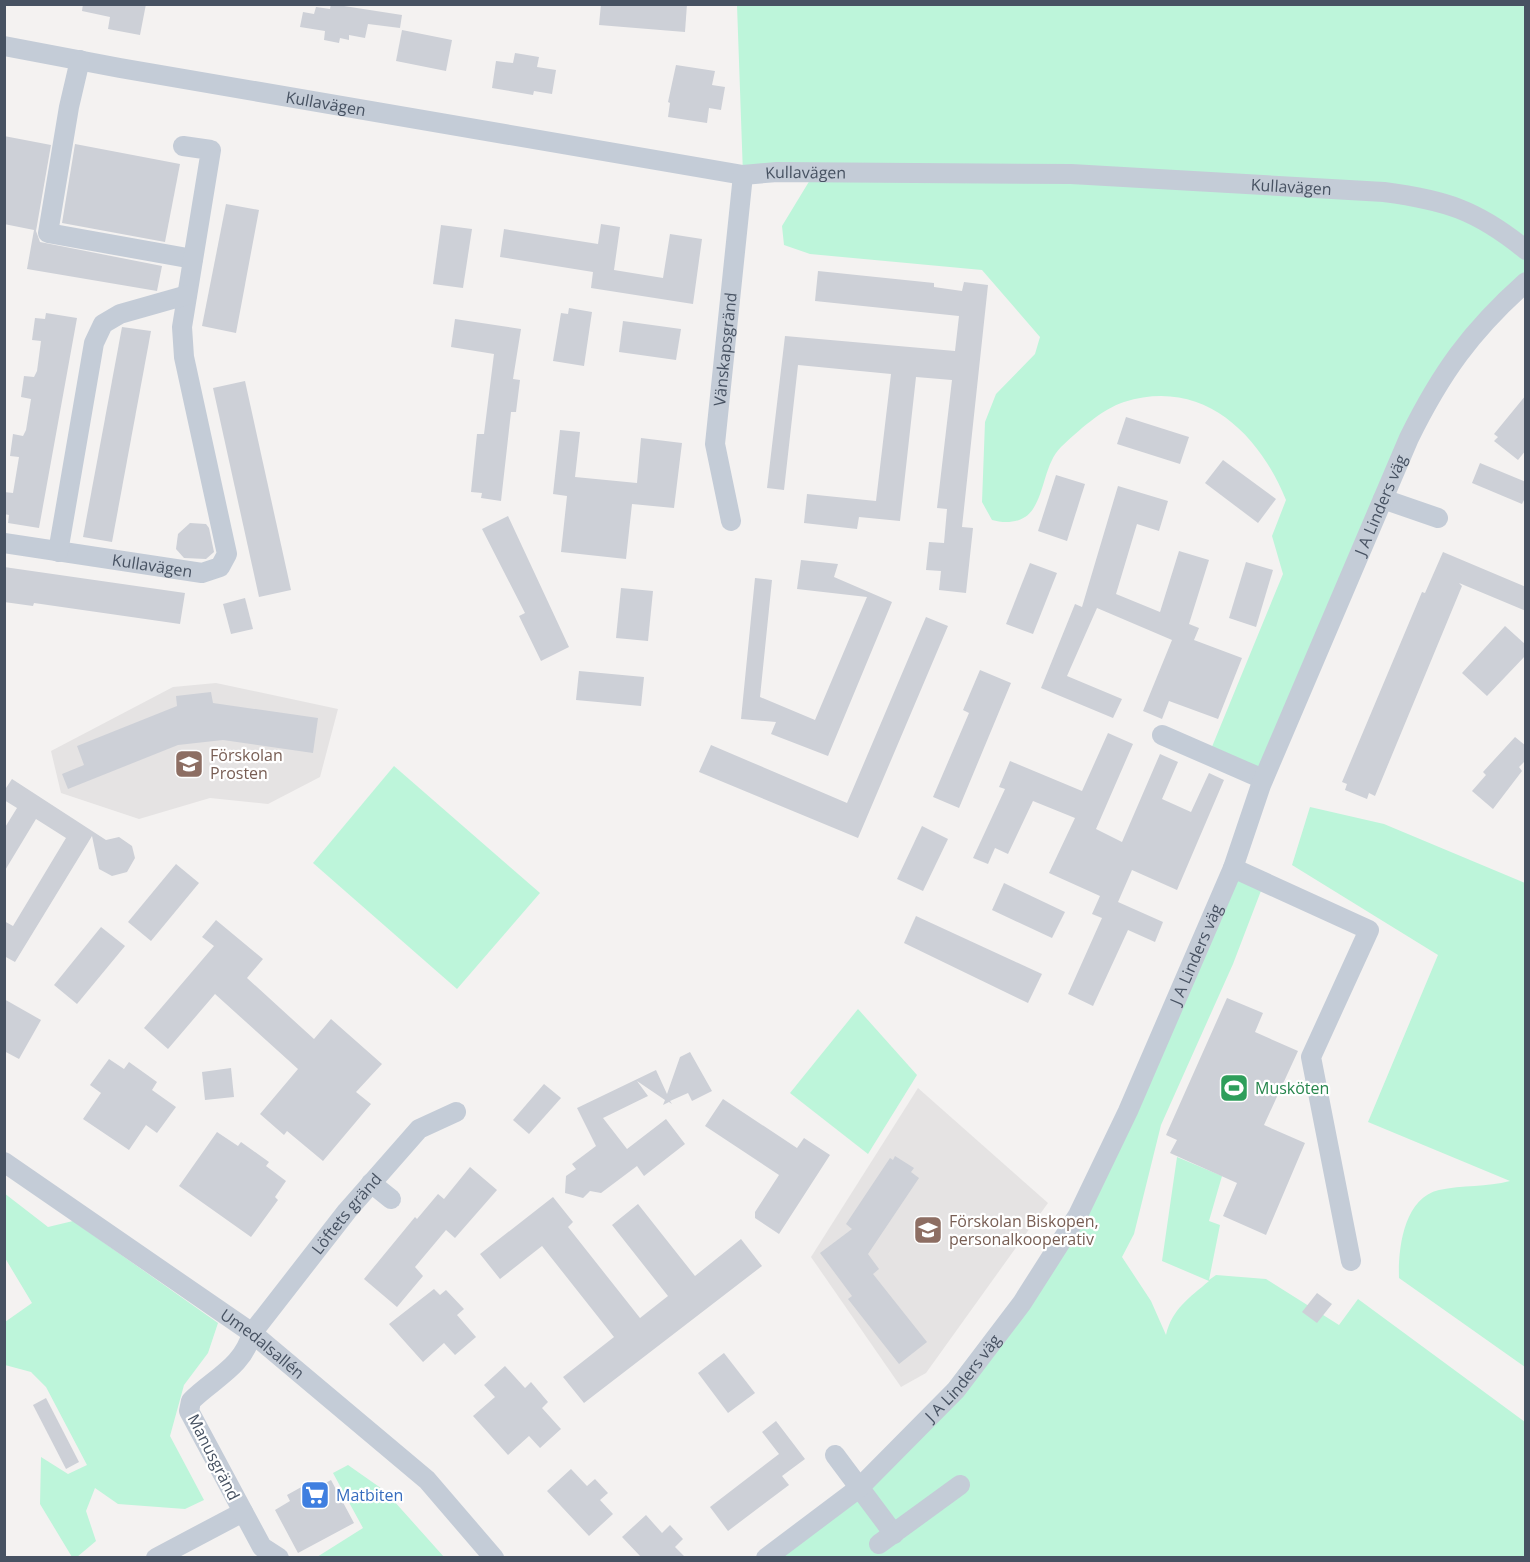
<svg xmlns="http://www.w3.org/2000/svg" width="1530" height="1562" viewBox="0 0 1530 1562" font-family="'Open Sans',sans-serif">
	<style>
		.education { fill: #e5e3e3 }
		.green { fill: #bdf5da }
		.building { fill: #cdd0d7 }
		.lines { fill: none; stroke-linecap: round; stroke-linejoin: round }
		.minor { stroke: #c4ccd7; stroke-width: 20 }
		.labels { text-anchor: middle; stroke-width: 4.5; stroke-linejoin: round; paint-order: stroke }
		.street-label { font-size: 16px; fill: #475262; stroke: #fff }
		.education-label { font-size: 16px; fill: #785e54; stroke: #fff; text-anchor: start }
		.leisure-label { font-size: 16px; fill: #27864d; stroke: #fff; text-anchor: start }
		.shop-label { font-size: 16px; fill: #366cbe; stroke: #fff; text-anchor: start }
	</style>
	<rect width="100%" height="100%" fill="#f4f2f1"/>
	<g class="education">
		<polygon points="216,683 338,709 320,777 268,804 210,798 139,819 61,793 51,751 173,687"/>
		<polygon points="918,1088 1048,1203 926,1373 901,1387 811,1257"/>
	</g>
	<g class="green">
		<path d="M 737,5 L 1525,5 L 1525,282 L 1451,362 L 1263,779 L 1209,754 L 1283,574 L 1272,536 L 1286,500 C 1259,433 1202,377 1124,402 C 1102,409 1078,431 1061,447 C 1045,463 1045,491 1033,509 C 1024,523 1006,524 992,520 L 982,502 L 985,422 L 996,394 L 1035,354 L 1040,337 L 982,270 L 810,254 L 784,245 L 782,226 L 813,175 L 743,175 Z"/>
		<polygon points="394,766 540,893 457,989 313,863"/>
		<path d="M 1310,807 L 1384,824 L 1525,883 L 1525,1367 L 1399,1278 C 1398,1248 1404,1198 1439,1190 C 1462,1185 1487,1187 1510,1181 L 1368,1122 L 1438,955 L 1292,865 Z"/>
		<path d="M 1233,868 L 1264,883 L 1233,964 L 1161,1125 L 1134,1234 L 1122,1257 L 1151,1301 L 1166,1335 C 1172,1309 1189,1298 1209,1281 L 1162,1261 L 1177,1157 L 1222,1176 L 1209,1221 L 1220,1225 L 1209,1280 L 1216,1275 L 1266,1279 L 1339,1325 L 1358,1299 L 1525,1422 L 1525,1557 L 766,1558 L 894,1455 L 1078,1215 Z"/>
		<polygon points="858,1009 917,1075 868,1154 790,1093"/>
		<polygon points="4,1193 48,1227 73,1221 218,1323 208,1353 184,1385 170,1436 204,1500 185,1509 118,1504 95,1488 86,1511 96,1541 77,1557 72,1557 40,1504 41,1457 68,1474 87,1465 46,1387 31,1372 5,1365 5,1322 32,1303 5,1258"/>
		<polygon points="348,1465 385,1491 444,1557 317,1557 363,1528 333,1473"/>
	</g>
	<g class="building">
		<polygon points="83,4 146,4 140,35 108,29 110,17 82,11"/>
		<polygon points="331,4 402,15 400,28 368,24 365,38 349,35 349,40 340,38 339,43 324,40 325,31 300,27 303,12 314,14 316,7 330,9"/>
		<polygon points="601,4 687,4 685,32 599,25"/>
		<polygon points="402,30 452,40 446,71 396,61"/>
		<polygon points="515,53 539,57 537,67 556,70 552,94 534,91 533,95 492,88 496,61 513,63"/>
		<polygon points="676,65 715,71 712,85 725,87 721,110 709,108 707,123 668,117 670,103 668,102"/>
		<polygon points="4,136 51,145 36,231 40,242 162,266 157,291 27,269 34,230 4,224"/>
		<polygon points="75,144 180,164 165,242 62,223"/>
		<polygon points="226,204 259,210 236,333 202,326"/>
		<polygon points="601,224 620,227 614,270 663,278 670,234 702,239 693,304 591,288 593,272 500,257 504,229 598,244"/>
		<polygon points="441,225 472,229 463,288 433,284"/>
		<polygon points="818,271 934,283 934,287 962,291 964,282 988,285 962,527 973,528 966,593 939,590 941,571 926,570 929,542 944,543 947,509 937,508 952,380 916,377 900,521 859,517 857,529 804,523 807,494 876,501 891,374 798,365 784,490 767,488 785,336 955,351 959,316 815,301"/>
		<polygon points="569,308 592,312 584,366 553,361 561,313 568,314"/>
		<polygon points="46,313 77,318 39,528 8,523 9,515 4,514 4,492 13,493 19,457 10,456 13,434 23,436 26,430 31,399 21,397 24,376 34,377 37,371 41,341 32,340 35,318 45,319"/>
		<polygon points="455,319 521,329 513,379 520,380 516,412 511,412 501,501 481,498 482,493 471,492 477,434 484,434 494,354 451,347"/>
		<polygon points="623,321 681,329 676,360 619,352"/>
		<polygon points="122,327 151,331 112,542 83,537"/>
		<polygon points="245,381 291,590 259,597 213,388"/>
		<polygon points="1526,395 1526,450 1518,460 1494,441 1498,437 1494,434"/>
		<polygon points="1126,417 1189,437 1180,464 1117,444"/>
		<polygon points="560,430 580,432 575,477 637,483 641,438 682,443 674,508 632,504 626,559 561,552 567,496 553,494"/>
		<polygon points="1223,460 1276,499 1258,523 1205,483"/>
		<polygon points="1480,463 1526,482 1526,496 1522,504 1472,483"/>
		<polygon points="1056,475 1085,484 1067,541 1038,531"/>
		<polygon points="1118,486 1168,501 1159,531 1137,524 1116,594 1160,612 1179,551 1209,560 1189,624 1199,628 1194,640 1242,658 1218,719 1169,701 1162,719 1143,711 1172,640 1097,608 1067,676 1122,699 1113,718 1041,688 1075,604 1082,607"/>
		<polygon points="508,516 569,647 541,661 519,616 525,613 482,529"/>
		<polygon points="190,523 206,524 209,528 214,552 206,559 184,558 176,549 178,534"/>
		<polygon points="1443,552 1526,587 1526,611 1459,583 1462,586 1375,796 1369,793 1367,799 1345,790 1347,784 1342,782 1422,592 1425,593"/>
		<polygon points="801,560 838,564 834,577 892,602 828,756 771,734 776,722 741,719 755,578 772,580 760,697 815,720 867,597 797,589"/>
		<polygon points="1246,562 1273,570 1256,627 1229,618"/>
		<polygon points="1030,563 1057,573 1033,634 1006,624"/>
		<polygon points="4,567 185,593 180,624 34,603 33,606 4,602"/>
		<polygon points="621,588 653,591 648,641 616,638"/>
		<polygon points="245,598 253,629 231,634 223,604"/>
		<polygon points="926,617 948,626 858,838 699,772 711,745 847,803"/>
		<polygon points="1505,626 1526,645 1526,655 1487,696 1462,673"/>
		<polygon points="980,670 1011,683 959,808 933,797 969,713 963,710"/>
		<polygon points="579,671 644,677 641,706 576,700"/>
		<polygon points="211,692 213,703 318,718 313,753 223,740 178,745 68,789 62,774 84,765 77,746 177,706 176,696"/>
		<polygon points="1108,733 1133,744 1096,829 1122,842 1160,754 1178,762 1162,799 1191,812 1209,773 1224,780 1177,890 1132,870 1118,902 1163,922 1155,942 1128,930 1093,1006 1068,994 1102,918 1092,914 1100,896 1049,873 1075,818 1033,801 1008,854 995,848 988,864 973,858 1005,789 999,787 1010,761 1082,791"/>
		<polygon points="1515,737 1526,746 1526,760 1519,767 1522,771 1493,809 1472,791 1486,775 1483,772"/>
		<polygon points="12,779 106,840 119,837 132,846 135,858 127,872 112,876 99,869 92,836 15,962 4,956 4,921 13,926 66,838 36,819 4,872 4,829 17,808 4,800 4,791"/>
		<polygon points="922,826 948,839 923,891 897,879"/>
		<polygon points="176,864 199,883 151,941 128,922"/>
		<polygon points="1004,883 1065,912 1052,938 992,910"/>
		<polygon points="916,916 1042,974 1028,1003 904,943"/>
		<polygon points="216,920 263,959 247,978 314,1039 331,1019 382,1064 356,1092 371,1104 323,1161 287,1131 284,1135 260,1114 298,1069 215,994 168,1049 144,1028 214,946 202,937"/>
		<polygon points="101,927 125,946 77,1004 54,985"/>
		<polygon points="1227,998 1263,1013 1255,1032 1298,1051 1264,1125 1305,1143 1266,1235 1223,1216 1237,1183 1170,1153 1177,1140 1166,1135"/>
		<polygon points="4,999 41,1020 19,1059 4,1051"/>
		<polygon points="690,1052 712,1091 692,1101 688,1093 670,1101 672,1104 669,1102 663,1105 665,1100 637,1081 648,1096 603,1118 627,1149 666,1119 685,1144 644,1176 637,1166 601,1193 590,1191 583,1198 565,1193 566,1176 576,1169 572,1164 596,1146 577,1108 656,1070 667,1094 680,1057"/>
		<polygon points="109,1059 124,1069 129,1062 157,1082 152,1090 176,1107 157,1133 146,1125 129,1150 83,1119 101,1093 90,1085"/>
		<polygon points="231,1068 234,1097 205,1100 202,1072"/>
		<polygon points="544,1084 561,1098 529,1134 513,1120"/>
		<polygon points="723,1099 797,1148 804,1138 830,1155 779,1234 755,1218 755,1212 779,1175 705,1126"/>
		<polygon points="217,1132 238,1146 241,1142 269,1162 266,1166 286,1181 275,1197 278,1200 251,1237 179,1186"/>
		<polygon points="895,1156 914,1168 911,1172 919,1178 868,1254 879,1269 873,1274 927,1342 899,1364 848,1299 852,1296 820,1253 852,1229 846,1224 890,1158 893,1160"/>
		<polygon points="470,1167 497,1190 455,1238 446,1230 415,1267 423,1276 397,1307 364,1279 415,1217 417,1219 438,1194 444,1199"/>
		<polygon points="553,1197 573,1222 568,1227 640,1318 668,1296 612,1225 638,1204 695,1276 741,1239 762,1266 584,1403 563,1377 614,1337 542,1246 500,1279 480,1254"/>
		<polygon points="434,1289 440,1295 446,1290 464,1309 457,1315 476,1337 455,1355 444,1343 423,1362 389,1324"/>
		<polygon points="1317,1293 1332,1304 1317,1323 1302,1312"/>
		<polygon points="724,1353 755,1393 728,1413 698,1373"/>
		<polygon points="505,1366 525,1388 531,1382 548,1402 542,1408 561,1429 540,1448 529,1436 508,1455 473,1416 495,1397 484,1385"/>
		<polygon points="46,1398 79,1462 66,1469 33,1405"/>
		<polygon points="776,1421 805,1459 782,1476 789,1485 728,1531 710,1507 779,1454 762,1432"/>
		<polygon points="571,1469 587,1486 595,1479 608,1493 600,1500 613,1514 589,1536 547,1491"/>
		<polygon points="331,1480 354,1523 298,1553 275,1510 290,1501 287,1495 305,1485 308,1492"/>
		<polygon points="646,1515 662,1533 670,1525 683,1539 675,1547 685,1557 641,1557 622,1537"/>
	</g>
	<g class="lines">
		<g class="minor">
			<path id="s1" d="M 4,46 L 120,68 L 743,175 L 777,172 L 1071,174 L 1384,192 C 1445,200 1477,210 1526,250"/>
			<polyline points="80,60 69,107 48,233 193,259"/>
			<polyline points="1383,499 1438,518"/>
			<path id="s2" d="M 731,521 L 715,444 L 743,175"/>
			<path id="s3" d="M 4,543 L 202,573 L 220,567 L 227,554 L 184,357 L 182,327 L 211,150 L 183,146"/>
			<polyline points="58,552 94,343 103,324 120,314 187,295"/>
			<polyline points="1162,735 1263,779"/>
			<polyline points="1233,868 1369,930 1311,1057 1351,1261"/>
			<path id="s4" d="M 4,1162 L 252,1333 L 427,1480 L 494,1558"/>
			<polyline points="371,1183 391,1199"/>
			<polyline points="835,1455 894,1534"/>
			<polyline points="879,1544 960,1485"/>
			<polyline points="156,1558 243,1512"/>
			<path id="s5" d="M 279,1558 L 262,1547 L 189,1411 L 191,1401 C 214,1378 243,1367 252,1333 L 347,1211 L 419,1129 L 456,1112"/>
			<path id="s6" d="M 766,1558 L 859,1488 L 956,1390 L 1022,1303 L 1078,1215 L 1128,1111 L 1233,868 L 1261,785 L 1409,438 C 1441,373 1471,331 1526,282"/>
		</g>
	</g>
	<defs>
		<g id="school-square" transform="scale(1.5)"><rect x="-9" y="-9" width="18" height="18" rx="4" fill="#8d6e63" stroke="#fff"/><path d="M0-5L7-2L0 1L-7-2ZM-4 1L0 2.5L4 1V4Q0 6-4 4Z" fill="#fff"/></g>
		<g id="stadium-square" transform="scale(1.5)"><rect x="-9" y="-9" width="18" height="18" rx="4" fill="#2e9e5b" stroke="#fff"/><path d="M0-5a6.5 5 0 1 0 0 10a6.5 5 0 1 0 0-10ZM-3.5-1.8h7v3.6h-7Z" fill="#fff"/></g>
		<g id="supermarket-square" transform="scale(1.5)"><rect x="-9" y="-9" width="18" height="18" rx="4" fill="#3f7fe0" stroke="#fff"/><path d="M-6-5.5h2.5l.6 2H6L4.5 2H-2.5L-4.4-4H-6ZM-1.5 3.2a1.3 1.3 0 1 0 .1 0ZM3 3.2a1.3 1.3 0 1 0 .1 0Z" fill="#fff"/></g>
	</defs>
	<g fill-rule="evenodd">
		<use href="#school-square" x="189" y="764"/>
		<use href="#stadium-square" x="1234" y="1088"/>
		<use href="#school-square" x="928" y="1230"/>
		<use href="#supermarket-square" x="315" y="1495"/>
	</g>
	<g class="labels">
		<g class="street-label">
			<text dy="6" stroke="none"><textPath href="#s1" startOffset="327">Kullavägen</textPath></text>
			<text dy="6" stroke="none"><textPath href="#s1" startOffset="813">Kullavägen</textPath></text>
			<text dy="6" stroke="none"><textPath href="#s1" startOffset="1299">Kullavägen</textPath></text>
			<text dy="6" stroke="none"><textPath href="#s2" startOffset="174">Vänskapsgränd</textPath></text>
			<text dy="6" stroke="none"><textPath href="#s6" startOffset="1240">J A Linders väg</textPath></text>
			<text dy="6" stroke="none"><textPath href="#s3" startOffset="150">Kullavägen</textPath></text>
			<text dy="6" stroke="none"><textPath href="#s6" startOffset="754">J A Linders väg</textPath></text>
			<text dy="6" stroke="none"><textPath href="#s5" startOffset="430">Löftets gränd</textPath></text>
			<text dy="6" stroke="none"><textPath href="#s4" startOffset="316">Umedalsallén</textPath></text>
			<text dy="6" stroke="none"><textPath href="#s6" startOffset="268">J A Linders väg</textPath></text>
			<text transform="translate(214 1457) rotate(63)" y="6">Manusgränd</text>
		</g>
		<g class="education-label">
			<text x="210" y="761">Förskolan<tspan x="210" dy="18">Prosten</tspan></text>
			<text x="949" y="1227">Förskolan Biskopen,<tspan x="949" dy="18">personalkooperativ</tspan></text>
		</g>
		<g class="leisure-label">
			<text x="1255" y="1094">Musköten</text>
		</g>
		<g class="shop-label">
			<text x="336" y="1501">Matbiten</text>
		</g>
	</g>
	<rect width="1530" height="1562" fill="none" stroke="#475262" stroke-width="12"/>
</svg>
